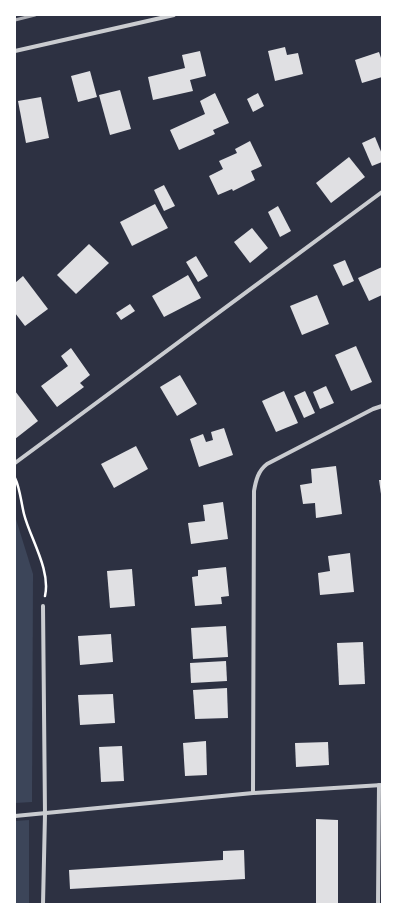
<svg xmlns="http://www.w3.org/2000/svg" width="397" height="919" viewBox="0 0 397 919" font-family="Raleway,sans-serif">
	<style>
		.green { fill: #3c4559 }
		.building { fill: #e0e0e3 }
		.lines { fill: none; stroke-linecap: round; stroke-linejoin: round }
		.path { stroke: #fff; stroke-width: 2.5 }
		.minor { stroke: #caccd0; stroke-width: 4 }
		.rail { stroke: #abadb3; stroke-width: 3 }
	</style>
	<rect width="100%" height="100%" fill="#2d3142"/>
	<g class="green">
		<polygon points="15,516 33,574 32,802 15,803"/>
		<polygon points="29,820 29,904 15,904 15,821"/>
	</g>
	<g class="building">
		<polygon points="285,47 287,55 298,53 303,74 275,81 268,51"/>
		<polygon points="200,51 206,76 190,80 193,91 153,100 148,77 185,68 182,55"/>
		<polygon points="379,52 382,61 382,77 362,83 355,60"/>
		<polygon points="90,71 97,97 78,102 71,76"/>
		<polygon points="120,90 131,129 110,135 99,95"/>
		<polygon points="215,93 229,123 213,130 215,134 179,150 170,130 205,114 200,101"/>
		<polygon points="258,93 264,106 253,112 247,99"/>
		<polygon points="41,97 49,138 26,143 18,101"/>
		<polygon points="375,137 382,154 382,162 372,166 362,143"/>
		<polygon points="250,141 262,166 251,171 255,180 233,191 232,189 218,195 209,176 223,169 219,161 237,153 235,149"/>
		<polygon points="349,157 365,177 331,203 316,183"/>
		<polygon points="164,185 175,206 164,211 154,190"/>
		<polygon points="155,204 168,228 132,246 120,222"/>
		<polygon points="278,206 291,231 280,237 268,212"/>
		<polygon points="252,228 268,248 250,263 234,242"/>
		<polygon points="89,244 109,263 76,294 57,275"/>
		<polygon points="196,256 208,276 198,282 186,262"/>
		<polygon points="345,260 354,281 343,286 333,265"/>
		<polygon points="382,267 382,295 369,301 358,278"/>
		<polygon points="188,275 201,298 164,317 152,296"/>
		<polygon points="23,276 48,309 25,326 15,313 15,283"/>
		<polygon points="317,295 329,324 302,335 290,306"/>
		<polygon points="130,304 135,311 121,320 116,313"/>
		<polygon points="356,346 372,382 351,391 335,355"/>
		<polygon points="71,348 90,375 80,383 84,387 57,407 41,386 68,366 61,356"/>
		<polygon points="180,375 197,404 177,416 160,387"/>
		<polygon points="326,386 334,403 320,409 313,392"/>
		<polygon points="15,391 38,421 15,439"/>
		<polygon points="284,391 298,423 276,432 262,401"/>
		<polygon points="305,391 315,413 304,418 294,396"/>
		<polygon points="224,428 233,455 199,467 190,439 203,434 206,442 213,440 211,432"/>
		<polygon points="136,446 148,469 114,488 101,464"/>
		<polygon points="336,466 342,514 316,518 315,503 303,504 300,485 312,483 311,469"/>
		<polygon points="379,480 382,480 382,494 381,494"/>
		<polygon points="223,502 228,539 191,544 188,523 205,521 203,505"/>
		<polygon points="350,553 354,592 320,595 318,573 330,571 328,556"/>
		<polygon points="226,567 229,596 221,597 222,604 195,606 192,577 198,576 198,570"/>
		<polygon points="132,569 135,606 110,608 107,571"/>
		<polygon points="226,626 228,657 193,659 191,628"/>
		<polygon points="111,634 113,662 80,665 78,636"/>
		<polygon points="363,642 365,684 339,685 337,643"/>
		<polygon points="226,661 227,681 191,683 190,663"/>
		<polygon points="227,688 228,718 195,719 193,690"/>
		<polygon points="113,694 115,723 80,725 78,695"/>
		<polygon points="206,741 207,775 185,776 183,743"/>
		<polygon points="328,742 329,765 296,767 295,743"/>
		<polygon points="122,746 124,781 101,782 99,747"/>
		<polygon points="316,819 338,820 338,904 316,904"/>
		<polygon points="244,850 245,879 70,889 69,870 223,860 223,851"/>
	</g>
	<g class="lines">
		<path class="path" d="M 15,478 C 20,488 21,502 24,514 C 30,538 51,570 45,596"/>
		<g class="minor">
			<polyline points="15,51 174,15"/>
			<polyline points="15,463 382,192"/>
			<polyline points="43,606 45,814 43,904"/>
			<path d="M 253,793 L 254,491 C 256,480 258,471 267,464 L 373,409 L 382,406"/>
			<polyline points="15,816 253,793 382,785"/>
			<polyline points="378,904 379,785"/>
		</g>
		<polyline class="rail" points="15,20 35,15"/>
	</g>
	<rect width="397" height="919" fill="none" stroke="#ffffff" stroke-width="32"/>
</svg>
